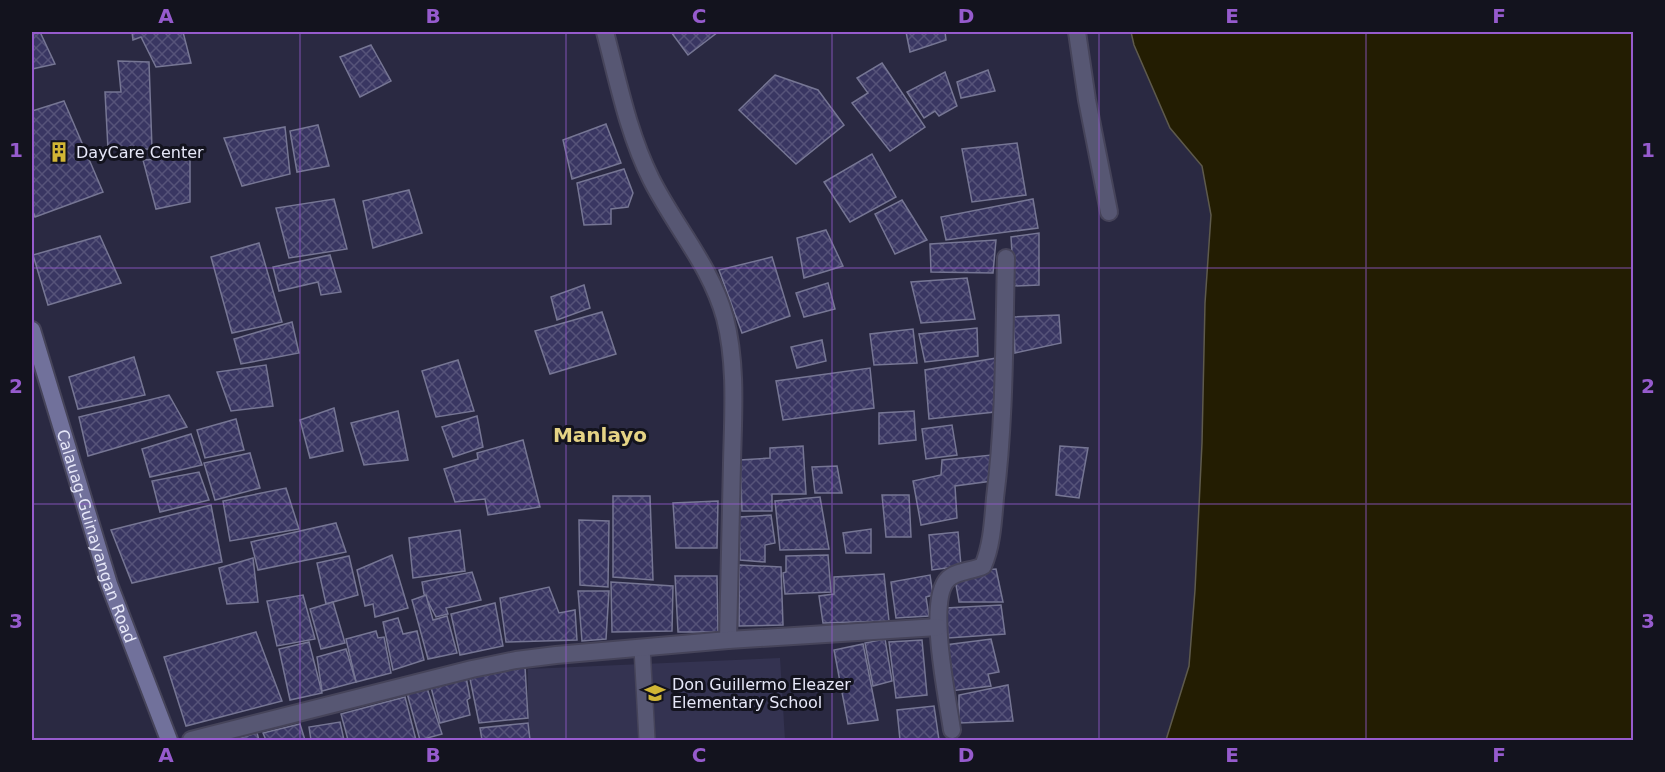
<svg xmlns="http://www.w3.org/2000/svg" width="1665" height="772" viewBox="0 0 1665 772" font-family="'DejaVu Sans',sans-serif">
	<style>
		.built { fill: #343351 }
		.water { fill: #231d02; stroke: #5e5a4c; stroke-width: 1.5 }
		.building { fill: url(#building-cross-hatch); stroke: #767694; stroke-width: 1.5 }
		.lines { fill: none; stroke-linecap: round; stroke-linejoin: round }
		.service-casing { stroke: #46445a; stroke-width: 18 }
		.minor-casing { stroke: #46445a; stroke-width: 20 }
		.secondary-casing { stroke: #46445a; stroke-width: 20 }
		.service { stroke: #575773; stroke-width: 15 }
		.minor { stroke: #575773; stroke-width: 16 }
		.secondary { stroke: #71719b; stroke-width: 16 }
		.grid { fill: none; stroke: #965bcd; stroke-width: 1.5; stroke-opacity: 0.55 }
		.labels { text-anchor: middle; stroke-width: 6; stroke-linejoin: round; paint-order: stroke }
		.poi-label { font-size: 16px; fill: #e6e7f8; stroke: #13131e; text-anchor: start }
		.street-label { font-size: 16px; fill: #e6e7f8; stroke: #13131e }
		.quarter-label { font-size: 20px; font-weight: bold; fill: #e5d385; stroke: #13131e }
		.neatline { fill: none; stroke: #965bcd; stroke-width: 2 }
		.grid-label { font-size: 20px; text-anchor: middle; font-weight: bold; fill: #965bcd }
	</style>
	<defs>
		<pattern id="building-cross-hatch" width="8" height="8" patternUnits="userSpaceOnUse" patternTransform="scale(1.5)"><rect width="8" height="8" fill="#393662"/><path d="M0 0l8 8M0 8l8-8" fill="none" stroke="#565379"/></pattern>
	</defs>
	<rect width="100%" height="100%" fill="#2a2942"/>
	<polygon class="built" points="780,658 785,740 528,740 528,669"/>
	<polygon class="water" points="1131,32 1633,32 1633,740 1166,740 1189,666 1195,590 1202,443 1205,303 1211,215 1202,166 1170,128 1134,45"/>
	<g class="building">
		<polygon points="32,32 40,32 55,64 32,69"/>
		<polygon points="132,32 183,32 191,63 156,67 141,37 133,40"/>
		<polygon points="671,32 718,32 688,55"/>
		<polygon points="906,32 945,32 946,40 910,52"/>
		<polygon points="371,45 391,81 360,97 340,57"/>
		<polygon points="118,61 149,62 152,149 108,149 105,92 121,92"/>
		<polygon points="882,63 925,127 890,151 852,103 868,93 857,78"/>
		<polygon points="988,70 995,91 961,98 957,82"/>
		<polygon points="945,72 957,106 939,116 935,111 924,118 907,92"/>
		<polygon points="775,75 818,90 844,125 796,164 739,110"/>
		<polygon points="64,101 103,192 35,217 32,209 32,111"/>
		<polygon points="606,124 621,163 572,179 563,140"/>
		<polygon points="318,125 329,166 297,172 290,131"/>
		<polygon points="285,127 290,174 242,186 224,138"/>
		<polygon points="1017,143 1026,195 972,202 962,149"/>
		<polygon points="872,154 896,197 850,222 824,182"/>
		<polygon points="190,157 190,202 156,209 143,160"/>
		<polygon points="624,169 633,193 628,207 611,209 611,224 584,225 577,183"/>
		<polygon points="409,190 422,233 373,248 363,201"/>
		<polygon points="334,199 347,249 289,258 276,208"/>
		<polygon points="1033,199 1038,228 946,240 941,217"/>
		<polygon points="902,200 927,240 895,254 875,214"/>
		<polygon points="826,230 843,266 804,278 797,238"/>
		<polygon points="1039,233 1039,285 1014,286 1011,237"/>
		<polygon points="100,236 121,283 48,305 33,255"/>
		<polygon points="996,240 993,273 931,272 930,244"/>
		<polygon points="259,243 282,322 232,333 211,257"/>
		<polygon points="330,255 341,292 321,295 318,282 279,291 273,267"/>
		<polygon points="772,257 790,316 742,333 719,270"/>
		<polygon points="967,278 975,319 921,323 911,282"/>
		<polygon points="828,283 835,309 804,317 796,293"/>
		<polygon points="584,285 590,308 557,320 551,297"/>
		<polygon points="602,312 616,354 550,374 535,331"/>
		<polygon points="1059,315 1061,343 1015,353 1013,317"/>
		<polygon points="292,322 299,353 241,364 234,339"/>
		<polygon points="977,328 978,356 925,362 919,334"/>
		<polygon points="913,329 917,363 874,365 870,334"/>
		<polygon points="822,340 826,361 797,368 791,347"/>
		<polygon points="134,357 145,395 78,409 69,377"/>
		<polygon points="997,358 995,412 929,419 925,370"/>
		<polygon points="458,360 474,411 436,417 422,371"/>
		<polygon points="266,365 273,406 231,411 217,372"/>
		<polygon points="870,368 874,408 783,420 776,381"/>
		<polygon points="169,395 187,427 88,456 79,417"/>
		<polygon points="334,408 343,451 310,458 300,420"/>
		<polygon points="398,411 408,460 364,465 351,423"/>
		<polygon points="914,411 916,440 879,444 879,413"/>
		<polygon points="477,416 483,447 453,457 442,427"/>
		<polygon points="236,419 244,450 205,458 197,430"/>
		<polygon points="952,425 957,455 926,459 922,429"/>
		<polygon points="191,434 202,465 150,477 142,449"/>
		<polygon points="523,440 540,507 488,515 485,499 455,502 444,469 478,459 477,453"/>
		<polygon points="803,446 806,494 772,494 772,511 742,511 740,460 770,458 770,448"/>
		<polygon points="1060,446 1088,448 1079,498 1056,495"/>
		<polygon points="250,453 260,488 215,500 204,463"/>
		<polygon points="992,455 992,481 955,486 957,518 921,525 913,481 941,475 942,460"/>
		<polygon points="837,466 842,493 815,493 812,467"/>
		<polygon points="199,472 209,500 160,512 152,481"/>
		<polygon points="286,488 299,529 230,541 223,501"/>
		<polygon points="882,495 909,495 911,537 886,537"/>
		<polygon points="613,496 650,496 653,580 613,577"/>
		<polygon points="820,497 829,549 780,550 775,501"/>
		<polygon points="718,501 717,548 676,548 673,503"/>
		<polygon points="211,505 222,562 132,583 111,530"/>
		<polygon points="771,515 775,543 765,545 765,562 740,560 739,517"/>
		<polygon points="579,520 609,521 608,587 580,585"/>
		<polygon points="336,523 346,552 258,570 251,542"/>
		<polygon points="871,529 871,553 846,553 843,533"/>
		<polygon points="460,530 465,571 413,578 409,538"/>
		<polygon points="958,532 961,566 932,570 929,535"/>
		<polygon points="392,555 408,608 375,617 373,604 365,606 357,570"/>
		<polygon points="828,555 831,592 785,594 783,573 786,572 786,556"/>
		<polygon points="349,556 358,595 326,604 317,563"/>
		<polygon points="253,558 258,602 227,604 219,568"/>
		<polygon points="739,565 781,567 783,625 739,626"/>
		<polygon points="996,569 1003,602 959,602 955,579 984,570"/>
		<polygon points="472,572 481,600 446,608 448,614 436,617 424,594 422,582"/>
		<polygon points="884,574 889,621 823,623 819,596 834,594 834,577"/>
		<polygon points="930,575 933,595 926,597 929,616 896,618 891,582"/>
		<polygon points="675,576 717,576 718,632 678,632"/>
		<polygon points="611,582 673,586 672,631 612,632"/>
		<polygon points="549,587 559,613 575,610 577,640 506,642 500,598"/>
		<polygon points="578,591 609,591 606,639 582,641"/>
		<polygon points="303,595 315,639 277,646 267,601"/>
		<polygon points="426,595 433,620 447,616 457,653 428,659 412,600"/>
		<polygon points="333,602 345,643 321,649 310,609"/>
		<polygon points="495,603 503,646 460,655 451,614"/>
		<polygon points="1001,605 1005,634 948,638 946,608"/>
		<polygon points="398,618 403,634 417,631 424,660 393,670 383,622"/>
		<polygon points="376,631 378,638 384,637 391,673 356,682 346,639"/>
		<polygon points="256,632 282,701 186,726 164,657"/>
		<polygon points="885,639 892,681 873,686 865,643"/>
		<polygon points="991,639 999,672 988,674 991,686 950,691 945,645"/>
		<polygon points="922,640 927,695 896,698 889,642"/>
		<polygon points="309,642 322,693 290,700 279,649"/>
		<polygon points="863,644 878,720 848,724 834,650"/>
		<polygon points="346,649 356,682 322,691 317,657"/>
		<polygon points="525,667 528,718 479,723 469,674"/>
		<polygon points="466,677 470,698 467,700 470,715 440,723 431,687"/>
		<polygon points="1008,685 1013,721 959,723 959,695"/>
		<polygon points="427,688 442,734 420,740 407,693"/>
		<polygon points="405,697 416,740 348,740 341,714"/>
		<polygon points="934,706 939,740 900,740 897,710"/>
		<polygon points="340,722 344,740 311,740 309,727"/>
		<polygon points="528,723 530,740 482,740 480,728"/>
		<polygon points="300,724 305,740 266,740 263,733"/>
		<polygon points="257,733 259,740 233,740"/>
	</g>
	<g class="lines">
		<g class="service-casing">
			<polyline id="service" points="642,648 647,740"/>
		</g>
		<g class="minor-casing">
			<g id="minor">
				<path d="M 605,32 C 618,81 628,133 651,179 C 675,227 711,266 725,318 C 737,365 733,416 732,463 C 731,522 729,581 728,640"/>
				<polyline points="1077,32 1087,100 1109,212"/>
				<path d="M 952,730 C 948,700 926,600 948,579 C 956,571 972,571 983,566 C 992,545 993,521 995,498 C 1005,419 1004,338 1006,258"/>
				<polyline points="191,740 472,669 516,660 556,655 728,640 938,627"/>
			</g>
		</g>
		<g class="secondary-casing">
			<g id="secondary">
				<path id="s1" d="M 32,330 L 109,584 L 169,740"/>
			</g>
		</g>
		<use href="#service" class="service"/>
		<use href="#minor" class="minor"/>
		<use href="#secondary" class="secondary"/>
	</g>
	<path class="grid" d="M 300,32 L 300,740M 566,32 L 566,740M 832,32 L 832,740M 1099,32 L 1099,740M 1366,32 L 1366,740M 32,268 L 1634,268M 32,504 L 1634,504"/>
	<defs>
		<g id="building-bare" transform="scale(1.62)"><path d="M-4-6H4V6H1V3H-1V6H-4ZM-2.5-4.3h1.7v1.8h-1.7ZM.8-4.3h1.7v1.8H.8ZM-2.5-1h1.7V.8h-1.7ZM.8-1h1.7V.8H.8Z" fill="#d2b635" stroke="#13131e" stroke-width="2.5" paint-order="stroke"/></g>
		<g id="school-bare" transform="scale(1.62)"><path d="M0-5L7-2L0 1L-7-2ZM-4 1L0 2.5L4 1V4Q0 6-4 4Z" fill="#d2b635" stroke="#13131e" stroke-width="2.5" paint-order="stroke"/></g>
	</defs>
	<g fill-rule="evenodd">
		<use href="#building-bare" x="59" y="152"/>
		<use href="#school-bare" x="655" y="693"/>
	</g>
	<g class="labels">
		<g class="poi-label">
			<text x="76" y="158">DayCare Center</text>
			<text x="672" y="690">Don Guillermo Eleazer<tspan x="672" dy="18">Elementary School</tspan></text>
		</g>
		<g class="street-label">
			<text dy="6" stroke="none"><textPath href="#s1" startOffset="216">Calauag-Guinayangan Road</textPath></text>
		</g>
		<g class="quarter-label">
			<text x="600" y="442">Manlayo</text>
		</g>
	</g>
	<rect width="1665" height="772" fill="none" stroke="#13131e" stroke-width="66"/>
	<rect x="33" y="33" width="1599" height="706" class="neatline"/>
	<g class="grid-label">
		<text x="166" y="23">A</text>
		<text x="433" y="23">B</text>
		<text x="699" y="23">C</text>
		<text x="966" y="23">D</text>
		<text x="1232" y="23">E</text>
		<text x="1499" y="23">F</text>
		<text x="16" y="157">1</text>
		<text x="1648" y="157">1</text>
		<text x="16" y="393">2</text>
		<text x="1648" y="393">2</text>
		<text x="16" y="628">3</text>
		<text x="1648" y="628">3</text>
		<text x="166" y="762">A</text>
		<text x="433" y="762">B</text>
		<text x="699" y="762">C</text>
		<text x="966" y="762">D</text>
		<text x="1232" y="762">E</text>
		<text x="1499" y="762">F</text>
	</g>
</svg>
